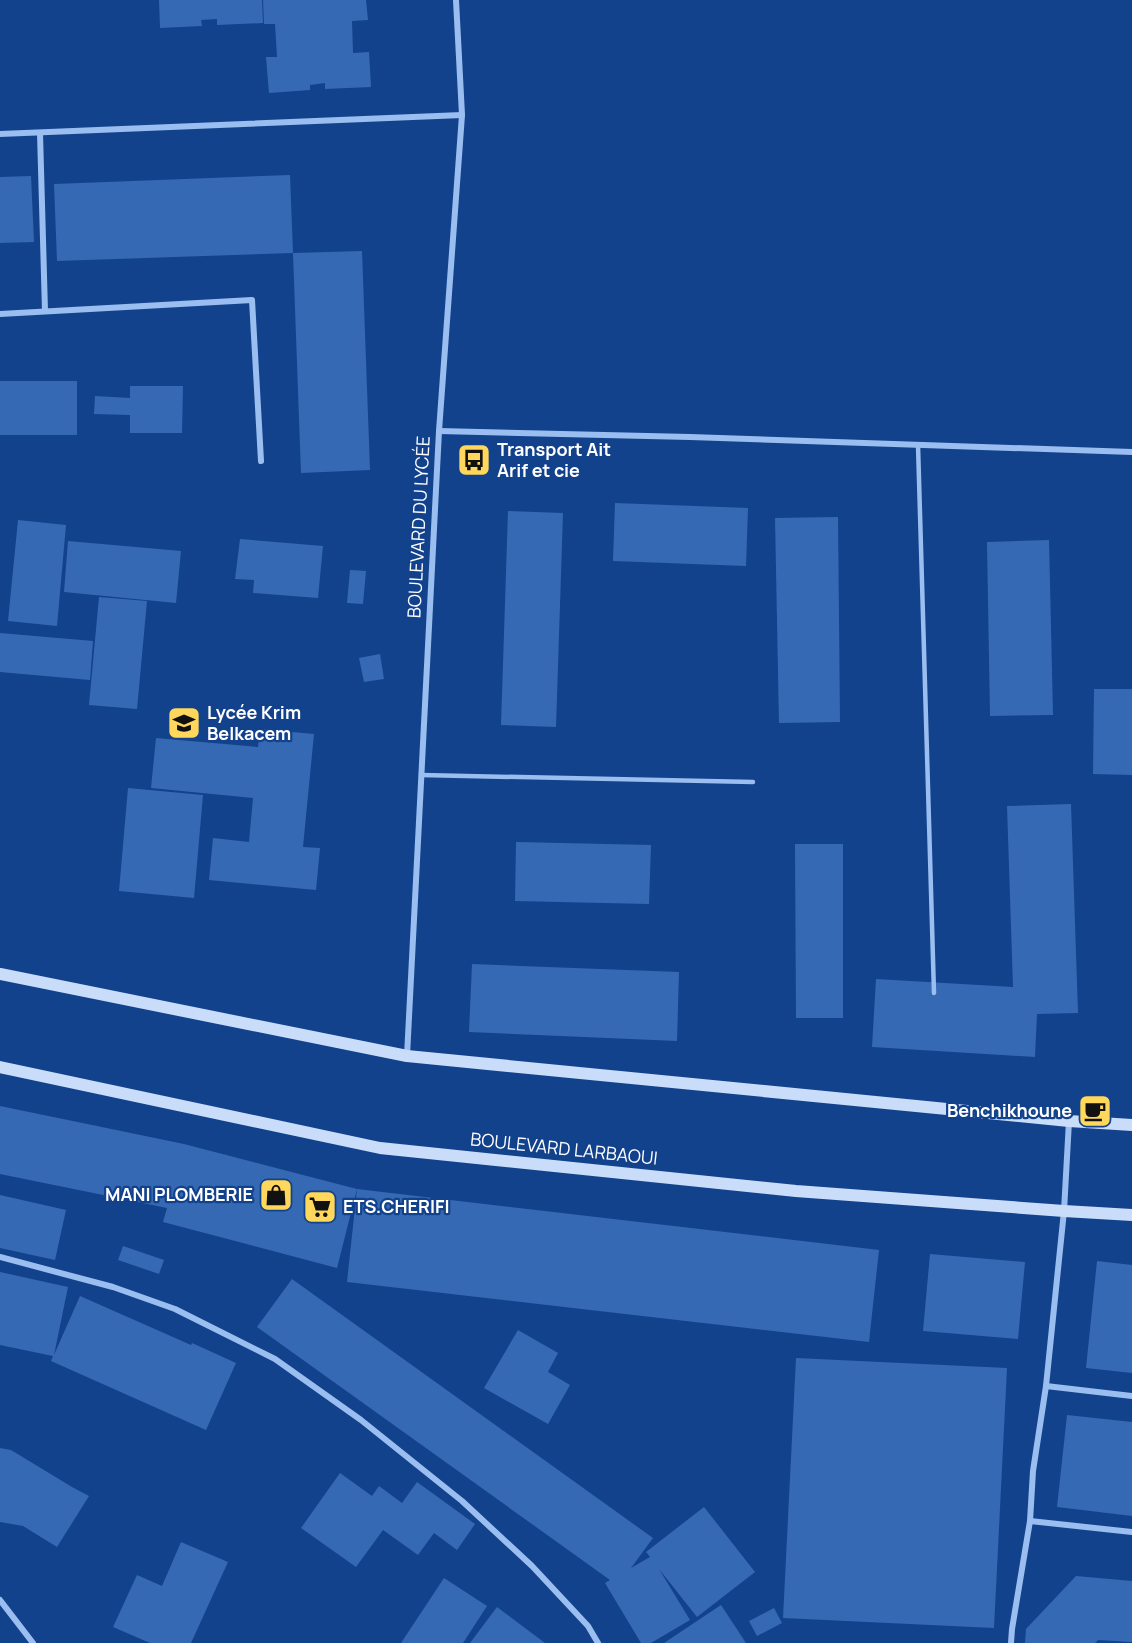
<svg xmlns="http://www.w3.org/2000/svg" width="1132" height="1643" viewBox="0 0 1132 1643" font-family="Manrope,sans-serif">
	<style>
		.building { fill: #3669b3 }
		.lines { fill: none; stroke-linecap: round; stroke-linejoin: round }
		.service { stroke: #9bbef1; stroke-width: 4.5 }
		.minor { stroke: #9bbef1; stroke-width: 6 }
		.secondary { stroke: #c9ddfb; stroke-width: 12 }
		.labels { text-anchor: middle; stroke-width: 4.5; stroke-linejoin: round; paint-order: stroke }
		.poi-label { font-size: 18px; font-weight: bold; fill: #fff; stroke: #13428c; text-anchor: start }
		.street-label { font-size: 18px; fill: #fff; stroke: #13428c }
	</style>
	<rect width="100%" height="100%" fill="#13428c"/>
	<g class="building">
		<polygon points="159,0 262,0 263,23 217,25 217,19 201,20 202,26 160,28"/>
		<polygon points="263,0 366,0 368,20 352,21 353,53 369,52 371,87 325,89 325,83 310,85 310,90 269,93 266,57 277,57 275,24 264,24"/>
		<polygon points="290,175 293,253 57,261 54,184"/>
		<polygon points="31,176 34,242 0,243 0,177"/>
		<polygon points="362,251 370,470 301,473 293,253"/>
		<rect x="0" y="381" width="77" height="54"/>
		<polygon points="130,386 183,386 182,433 130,433 130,415 94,414 95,396 130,398"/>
		<polygon points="615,503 748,508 746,566 613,561"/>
		<polygon points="508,511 563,513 556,727 501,725"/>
		<polygon points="838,517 840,722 779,723 775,518"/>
		<polygon points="18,520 66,525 57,626 8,621"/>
		<polygon points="240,539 323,546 318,598 253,593 254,580 235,579"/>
		<polygon points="1049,540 1053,715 990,716 987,542"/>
		<polygon points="68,541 181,551 176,603 64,592"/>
		<polygon points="350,570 366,571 363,604 347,603"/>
		<polygon points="99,597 147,601 137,709 89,705"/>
		<polygon points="0,633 93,641 90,680 0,672"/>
		<polygon points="380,654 384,679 364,682 359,658"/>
		<polygon points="1094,689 1132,689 1132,775 1093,774"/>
		<polygon points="260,729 314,734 303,847 320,848 316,890 209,880 213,838 249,842 253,798 151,788 156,738 258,747"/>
		<polygon points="128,788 203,795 194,898 119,891"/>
		<polygon points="1071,804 1078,1013 1037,1014 1035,1057 872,1047 876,979 1013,987 1007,806"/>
		<polygon points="516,842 651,845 649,904 515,901"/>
		<polygon points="795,844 843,844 843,1018 796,1018"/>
		<polygon points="472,964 679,972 677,1041 469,1032"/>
		<polygon points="0,1106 184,1144 357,1189 337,1268 163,1222 167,1208 0,1174"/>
		<polygon points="357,1189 879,1250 869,1342 347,1282"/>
		<polygon points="0,1195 66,1210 55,1260 0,1248"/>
		<polygon points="123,1246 164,1260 159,1274 118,1260"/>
		<polygon points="930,1254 1025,1262 1018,1339 923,1331"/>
		<polygon points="1097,1261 1132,1265 1132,1373 1086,1368"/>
		<polygon points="0,1272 68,1287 54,1355 80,1296 191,1345 192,1343 236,1363 206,1430 51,1361 53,1356 0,1345"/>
		<polygon points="292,1279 653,1538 631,1568 650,1557 646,1552 704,1507 755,1572 697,1617 659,1569 690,1620 651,1643 641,1643 605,1583 610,1580 257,1327"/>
		<polygon points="518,1330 558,1353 548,1372 570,1385 548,1424 484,1388"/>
		<polygon points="796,1358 1007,1368 994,1628 783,1618"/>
		<polygon points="1067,1415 1132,1422 1132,1516 1057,1507"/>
		<polygon points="0,1448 11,1450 72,1487 89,1496 57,1547 23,1526 0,1522"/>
		<polygon points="340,1473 372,1496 379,1486 402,1503 417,1482 475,1524 457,1550 434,1533 418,1555 383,1530 356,1567 301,1528"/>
		<polygon points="181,1542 228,1562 191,1643 150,1643 113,1627 137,1575 162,1586"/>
		<polygon points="1076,1576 1132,1581 1132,1642 1098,1640 1095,1643 1025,1643 1026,1629"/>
		<polygon points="444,1578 487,1606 463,1643 401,1643"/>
		<polygon points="721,1605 746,1643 664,1643"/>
		<polygon points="497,1607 545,1643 470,1643"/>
		<polygon points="774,1608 782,1623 757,1636 749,1621"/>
	</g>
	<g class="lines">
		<g class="service">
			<polyline points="918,445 934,993"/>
			<polyline points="421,775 753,782"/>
		</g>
		<g class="minor">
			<polyline points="40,133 45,311"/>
			<polyline points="0,134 462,115"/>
			<polyline points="0,314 252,300 261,461"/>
			<polyline points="439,431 690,437 1132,452"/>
			<polyline points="407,1056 439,431 462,115 456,0"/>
			<polyline points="0,1257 113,1287 175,1309 275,1359 361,1420 462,1501 532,1566 588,1626 598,1643"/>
			<polyline points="1046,1386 1132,1396"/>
			<polyline points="1030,1521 1132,1532"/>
			<polyline points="0,1600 33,1643"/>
			<polyline points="1011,1643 1012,1629 1030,1521 1033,1471 1046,1386 1064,1211 1069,1121"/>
		</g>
		<g class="secondary">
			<polyline points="0,974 407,1056 1069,1121 1132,1125"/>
			<polyline points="0,1067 380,1148 796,1191 1064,1211 1132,1215"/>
		</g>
	</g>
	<defs>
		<g id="bus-square" transform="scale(1.725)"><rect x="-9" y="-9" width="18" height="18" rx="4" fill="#ffd75a" stroke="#13428c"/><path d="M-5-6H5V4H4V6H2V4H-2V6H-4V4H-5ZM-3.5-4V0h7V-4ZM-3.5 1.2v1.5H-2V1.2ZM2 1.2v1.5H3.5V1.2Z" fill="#111"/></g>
		<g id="school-square" transform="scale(1.725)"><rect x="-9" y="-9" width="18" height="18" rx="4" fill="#ffd75a" stroke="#13428c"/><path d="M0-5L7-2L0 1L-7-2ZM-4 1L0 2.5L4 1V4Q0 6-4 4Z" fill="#111"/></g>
		<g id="cafe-square" transform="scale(1.725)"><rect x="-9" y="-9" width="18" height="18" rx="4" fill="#ffd75a" stroke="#13428c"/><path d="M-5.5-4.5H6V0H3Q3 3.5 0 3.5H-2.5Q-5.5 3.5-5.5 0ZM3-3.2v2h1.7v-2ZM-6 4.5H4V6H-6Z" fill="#111"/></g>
		<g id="shop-square" transform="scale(1.725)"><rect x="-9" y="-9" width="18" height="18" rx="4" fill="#ffd75a" stroke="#13428c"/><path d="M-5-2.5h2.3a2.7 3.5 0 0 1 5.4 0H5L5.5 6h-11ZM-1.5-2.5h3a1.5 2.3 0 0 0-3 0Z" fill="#111"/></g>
		<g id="supermarket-square" transform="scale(1.725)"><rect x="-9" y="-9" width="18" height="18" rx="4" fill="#ffd75a" stroke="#13428c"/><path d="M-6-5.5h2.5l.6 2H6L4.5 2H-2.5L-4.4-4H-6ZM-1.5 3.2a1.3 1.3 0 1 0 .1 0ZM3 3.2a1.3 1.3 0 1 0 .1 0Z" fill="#111"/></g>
	</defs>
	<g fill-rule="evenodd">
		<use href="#bus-square" x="474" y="460"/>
		<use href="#school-square" x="184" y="723"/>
		<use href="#cafe-square" x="1095" y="1111"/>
		<use href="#shop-square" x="276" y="1195"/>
		<use href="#supermarket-square" x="320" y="1207"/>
	</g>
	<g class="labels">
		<g class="poi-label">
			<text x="497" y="456">Transport Ait<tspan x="497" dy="21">Arif et cie</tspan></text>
			<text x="207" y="719">Lycée Krim<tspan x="207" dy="21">Belkacem</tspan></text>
			<text x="1072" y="1117" text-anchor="end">Benchikhoune</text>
			<text x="253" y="1201" text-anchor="end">MANI PLOMBERIE</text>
			<text x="343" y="1213">ETS.CHERIFI</text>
		</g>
		<g class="street-label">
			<text transform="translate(419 527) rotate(-87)" y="6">BOULEVARD DU LYCÉE</text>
			<text transform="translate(564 1149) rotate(6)" y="6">BOULEVARD LARBAOUI</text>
		</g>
	</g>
</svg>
